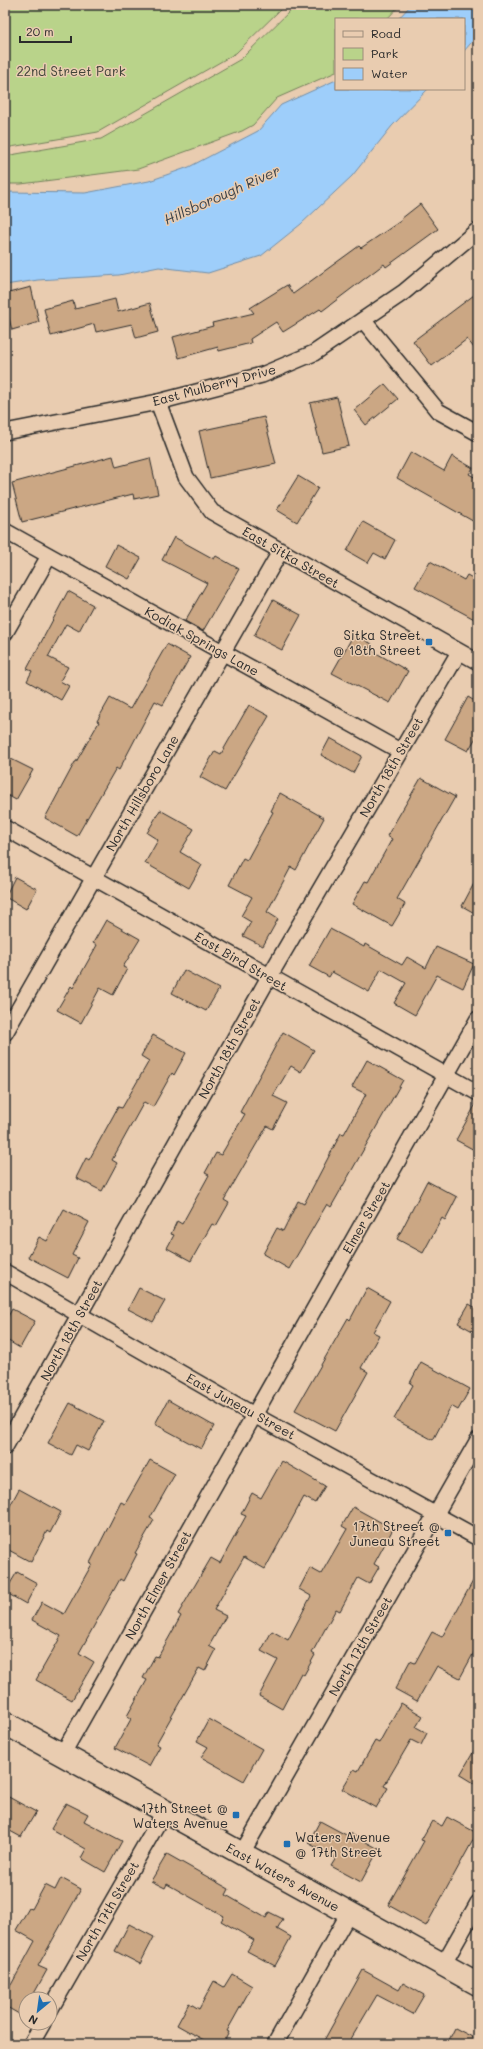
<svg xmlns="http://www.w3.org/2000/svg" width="483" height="2049" viewBox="0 0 483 2049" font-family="Mali,sans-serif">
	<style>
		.green { fill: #b9d38a; stroke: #727f5a }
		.water { fill: #9ecefa; stroke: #708da7 }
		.building { fill: #cba784; stroke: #2b2b2b }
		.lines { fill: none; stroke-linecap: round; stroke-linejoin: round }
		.street-casing { stroke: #2b2b2b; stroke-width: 18 }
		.secondary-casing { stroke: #2b2b2b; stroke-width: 25 }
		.street { stroke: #e9ccb0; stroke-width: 15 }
		.secondary { stroke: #e9ccb0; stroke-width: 22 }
		.poi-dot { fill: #1f6fb2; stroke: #e9ccb0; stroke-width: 1.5 }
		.labels { text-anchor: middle; stroke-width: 3; stroke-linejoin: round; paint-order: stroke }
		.park-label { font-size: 13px; fill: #404439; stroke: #e9ccb0 }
		.street-label { font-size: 13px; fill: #2b2b2b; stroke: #e9ccb0 }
		.poi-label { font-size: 13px; fill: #2b2b2b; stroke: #e9ccb0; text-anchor: end }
		.water-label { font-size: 14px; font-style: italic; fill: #3c434a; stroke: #e9ccb0 }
	</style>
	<rect width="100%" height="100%" fill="#e9ccb0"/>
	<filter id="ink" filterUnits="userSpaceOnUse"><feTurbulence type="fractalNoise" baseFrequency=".025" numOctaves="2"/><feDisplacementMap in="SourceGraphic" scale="8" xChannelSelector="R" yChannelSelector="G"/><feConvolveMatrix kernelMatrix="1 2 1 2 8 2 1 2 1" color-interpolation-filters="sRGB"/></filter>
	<g filter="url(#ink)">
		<g class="green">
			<polygon points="5,5 285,5 236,53 98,132 5,148"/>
			<polygon points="296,5 400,5 387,19 336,19 336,72 277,98 253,125 242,131 138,169 21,184 5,184 5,156 101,139 241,59"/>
		</g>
		<g class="water">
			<polygon points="411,5 478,5 478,35 464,51 464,19 398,19"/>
			<polygon points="336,80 336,89 428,89 392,126 352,176 301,224 261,256 208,273 159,267 119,275 38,280 5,285 5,192 85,193 149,181 189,167 258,131 281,105"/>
		</g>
		<g class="building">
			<polygon points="420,204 438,229 386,267 384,264 322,311 320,309 283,332 276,322 250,339 251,343 219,351 218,347 179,358 173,337 213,326 212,323 254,313 250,308 287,285 293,294 359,246 361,248 402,220 401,219"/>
			<polygon points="31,287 39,322 12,330 5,303 5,294"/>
			<polygon points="478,292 478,353 467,339 432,366 413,341"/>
			<polygon points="115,299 118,312 150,303 158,332 136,338 132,324 96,332 94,324 51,336 44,309 73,301 75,309"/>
			<polygon points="385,384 398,399 366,425 354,410"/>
			<polygon points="337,397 349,446 322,452 310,403"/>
			<polygon points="264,417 276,464 210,478 199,431"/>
			<polygon points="411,452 444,471 452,456 473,468 469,474 478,479 478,524 397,478"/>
			<polygon points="113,456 116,467 150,458 158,494 134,499 133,494 22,522 12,483"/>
			<polygon points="298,476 318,488 297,522 277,510"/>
			<polygon points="363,522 395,540 385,559 374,553 368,563 347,551"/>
			<polygon points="174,537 214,559 216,556 239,569 203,631 185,621 207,583 162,560"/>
			<polygon points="116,545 141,558 129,579 105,566"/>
			<polygon points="430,561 464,580 467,575 478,581 478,621 415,587"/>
			<polygon points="68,591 93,605 79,631 66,624 48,657 68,667 60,681 69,686 61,700 27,681 32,671 27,669"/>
			<polygon points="273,600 301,615 282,650 254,636"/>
			<polygon points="354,634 372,644 369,649 408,671 390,703 332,673"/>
			<polygon points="167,644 190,657 163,705 155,701 119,770 116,768 77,836 45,818 75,762 76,762 99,722 97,721 110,698 130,709"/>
			<polygon points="468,697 478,703 478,734 468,751 445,739"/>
			<polygon points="249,705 269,716 225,791 200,777 215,751 221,754"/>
			<polygon points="330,738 362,756 353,773 321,755"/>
			<polygon points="11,759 33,770 16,800 5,794 5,770"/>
			<polygon points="421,778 455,797 397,899 405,904 392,926 352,904 365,881 368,882 392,839 387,836"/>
			<polygon points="280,793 324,818 296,870 291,867 267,912 278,919 263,946 243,936 251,922 241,916 252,897 229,885 243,858 247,860 273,812 271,811"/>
			<polygon points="160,810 194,829 180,852 202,865 189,888 145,863 158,840 147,833"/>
			<polygon points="478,876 478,915 462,906"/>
			<polygon points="15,877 37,889 26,909 5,897"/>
			<polygon points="106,920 140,939 123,967 127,969 113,995 100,988 81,1023 57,1010 71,986 73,988 97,945 93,943"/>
			<polygon points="330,929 364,947 365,944 402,965 407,957 426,968 436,947 474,964 463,988 437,975 415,1015 394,1003 406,983 381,969 369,992 332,972 329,977 309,966"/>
			<polygon points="184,970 219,989 206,1011 172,993"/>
			<polygon points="283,1032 314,1050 301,1072 291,1066 273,1096 287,1103 273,1129 267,1126 224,1200 229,1203 216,1226 212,1224 191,1261 167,1248 174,1235 171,1234 177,1221 182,1224 209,1175 205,1173 216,1153 221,1155 245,1114 240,1112"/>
			<polygon points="153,1035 186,1053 174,1075 172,1073 153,1107 144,1102 112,1160 117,1163 102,1191 76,1178 86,1158 89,1160 118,1107 122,1108 149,1061 141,1056"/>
			<polygon points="367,1060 403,1080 331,1207 327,1204 289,1269 263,1254 277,1228 283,1231 298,1201 304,1204 341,1133 344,1134 366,1094 352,1087"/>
			<polygon points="477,1102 478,1102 478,1152 456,1140"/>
			<polygon points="427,1181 457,1197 445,1220 442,1218 423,1253 397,1239"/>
			<polygon points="64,1209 89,1222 72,1255 78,1258 68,1278 28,1257 39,1237 47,1241"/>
			<polygon points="139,1288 165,1301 153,1322 128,1309"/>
			<polygon points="367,1288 390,1301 373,1332 379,1335 361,1368 368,1372 335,1431 295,1410 348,1318 350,1320"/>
			<polygon points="469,1304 478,1309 478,1334 458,1323"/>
			<polygon points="12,1309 35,1321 20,1348 5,1339 5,1322"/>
			<polygon points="421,1362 470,1389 458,1410 451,1406 433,1440 394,1419 413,1385 410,1383"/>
			<polygon points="168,1400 214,1426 201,1449 155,1424"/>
			<polygon points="70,1403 104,1421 88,1451 76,1445 71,1455 48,1443"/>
			<polygon points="150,1460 175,1474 150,1518 154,1520 135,1553 137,1554 123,1581 120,1579 79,1653 94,1662 72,1700 36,1680 61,1636 32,1620 42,1602 64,1614 92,1564 90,1563 121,1502 125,1504"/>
			<polygon points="282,1461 325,1486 315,1503 304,1497 265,1569 244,1557 214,1610 226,1616 209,1646 216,1650 205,1671 199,1668 156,1744 160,1746 149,1766 115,1748 131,1719 127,1716 147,1680 143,1678 155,1656 158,1657 181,1616 178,1614 211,1558 220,1563 246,1516 241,1514 252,1493 261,1498"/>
			<polygon points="19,1489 61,1512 50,1533 47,1531 31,1562 5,1548 5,1515"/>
			<polygon points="353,1507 393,1529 374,1564 379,1567 369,1584 358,1578 340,1611 336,1609 312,1653 315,1655 304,1675 301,1673 282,1709 259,1696 278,1660 261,1651 272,1631 288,1640 311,1596 299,1589 310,1568 321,1574 347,1529 342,1526"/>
			<polygon points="17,1572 37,1583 26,1604 5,1592"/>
			<polygon points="478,1572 478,1645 460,1678 437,1666 417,1701 395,1689 410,1661 415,1663 432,1632 442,1637"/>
			<polygon points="401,1703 423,1716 416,1727 427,1733 421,1745 411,1740 384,1786 388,1788 376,1808 342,1789 354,1769 358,1771 375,1741 379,1743"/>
			<polygon points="209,1719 262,1749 244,1781 201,1757 208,1747 197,1741"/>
			<polygon points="478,1744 478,1786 460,1775"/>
			<polygon points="5,1795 36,1812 21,1837 10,1831 5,1831"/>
			<polygon points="66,1803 88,1814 84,1821 122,1841 105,1872 81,1858 86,1849 51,1829"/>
			<polygon points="447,1817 477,1833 426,1926 388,1905 424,1841 421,1840 432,1821 442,1826"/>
			<polygon points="320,1821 348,1836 349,1833 379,1849 361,1882 331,1866 336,1858 308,1843"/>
			<polygon points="167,1854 229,1889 226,1895 266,1918 269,1912 283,1919 277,1929 291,1937 275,1966 247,1951 254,1940 221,1921 224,1916 167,1884 165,1888 151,1881"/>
			<polygon points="61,1878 81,1889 38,1966 47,1970 31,1999 26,1999 26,2018 5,2006 5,1981 11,1985 35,1941 16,1930 29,1908 32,1909 45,1885 55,1890"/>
			<polygon points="129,1924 154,1937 140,1964 115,1951"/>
			<polygon points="363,1970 399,1990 403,1983 424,1995 413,2014 377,1995 348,2044 322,2044"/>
			<polygon points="232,1974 252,1986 227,2031 229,2032 223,2044 211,2044 177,2025 189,2003 199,2009 214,1981 224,1987"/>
			<polygon points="455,2028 478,2040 478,2044 447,2044"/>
		</g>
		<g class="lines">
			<g class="street-casing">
				<g id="street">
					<polyline points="363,320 438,411 478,433"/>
					<polyline points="158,402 186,477 212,512 478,662"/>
					<polyline points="5,432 158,402 262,375 314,353 404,292 478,230"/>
					<polyline points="5,531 400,751"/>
					<polyline points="5,633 49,556"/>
					<polyline points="5,828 478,1093"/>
					<polyline points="5,1033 280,552"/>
					<polyline points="5,1272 254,1415 478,1538"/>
					<polyline points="5,1447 269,977 459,652"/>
					<polyline points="62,1755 478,1019"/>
					<polyline points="242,1853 478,1440"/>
					<polyline points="443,1965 478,1903"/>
					<polyline points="50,2010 164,1812"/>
					<polyline points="31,2044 43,2023"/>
					<polyline points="275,2044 349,1913"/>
				</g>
			</g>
			<g class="secondary-casing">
				<polyline id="secondary" points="5,1723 478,1984"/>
			</g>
			<use href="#street" class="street"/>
			<use href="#secondary" class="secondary"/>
		</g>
	</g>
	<g class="poi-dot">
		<rect x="425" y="638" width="8" height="8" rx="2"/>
		<rect x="444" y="1529" width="8" height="8" rx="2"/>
		<rect x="232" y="1811" width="8" height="8" rx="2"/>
		<rect x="283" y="1840" width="8" height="8" rx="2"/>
	</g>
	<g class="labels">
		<g class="park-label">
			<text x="71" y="76">22nd Street Park</text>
		</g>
		<g class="street-label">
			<text transform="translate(214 385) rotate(-15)" y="5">East Mulberry Drive</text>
			<text transform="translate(291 557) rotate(30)" y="5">East Sitka Street</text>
			<text transform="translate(202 641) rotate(29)" y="5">Kodiak Springs Lane</text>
			<text transform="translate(391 767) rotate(-60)" y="5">North 18th Street</text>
			<text transform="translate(142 793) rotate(-60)" y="5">North Hillsboro Lane</text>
			<text transform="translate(241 961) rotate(30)" y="5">East Bird Street</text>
			<text transform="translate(229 1048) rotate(-61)" y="5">North 18th Street</text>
			<text transform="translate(366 1217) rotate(-60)" y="5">Elmer Street</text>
			<text transform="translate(71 1330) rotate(-61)" y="5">North 18th Street</text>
			<text transform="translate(241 1406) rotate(29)" y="5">East Juneau Street</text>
			<text transform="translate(158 1585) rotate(-61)" y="5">North Elmer Street</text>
			<text transform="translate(360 1646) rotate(-60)" y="5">North 17th Street</text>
			<text transform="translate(283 1877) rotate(29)" y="5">East Waters Avenue</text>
			<text transform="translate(107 1911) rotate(-60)" y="5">North 17th Street</text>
		</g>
		<g class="poi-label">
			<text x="421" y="640">Sitka Street<tspan x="421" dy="15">@ 18th Street</tspan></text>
			<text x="440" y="1531">17th Street @<tspan x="440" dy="15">Juneau Street</tspan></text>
			<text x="228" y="1813">17th Street @<tspan x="228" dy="15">Waters Avenue</tspan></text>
			<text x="295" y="1842" text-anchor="start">Waters Avenue<tspan x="295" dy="15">@ 17th Street</tspan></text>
		</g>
		<g class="water-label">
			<text transform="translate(222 195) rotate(-24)" y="5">Hillsborough River</text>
		</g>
	</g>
	<rect width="483" height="2049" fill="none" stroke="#e9ccb0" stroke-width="20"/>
	<rect x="10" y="10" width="463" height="2029" fill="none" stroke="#2b2b2b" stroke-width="1.5" filter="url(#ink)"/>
	<rect x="335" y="18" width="130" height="72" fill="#e9ccb0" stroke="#9d8c7b"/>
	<rect x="343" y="31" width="20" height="6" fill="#e9ccb0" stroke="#9d8c7b"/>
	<text x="371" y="38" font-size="12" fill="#2b2b2b">Road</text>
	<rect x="343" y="48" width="20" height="12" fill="#b9d38a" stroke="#9d8c7b"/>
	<text x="371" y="58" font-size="12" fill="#2b2b2b">Park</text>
	<rect x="343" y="68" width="20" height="12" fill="#9ecefa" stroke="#9d8c7b"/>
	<text x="371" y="78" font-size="12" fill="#2b2b2b">Water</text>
	<g transform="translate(38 2011) rotate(209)"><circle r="19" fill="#e9ccb0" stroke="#9d8c7b"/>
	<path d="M0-3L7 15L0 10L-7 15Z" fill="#1f6fb2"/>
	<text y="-6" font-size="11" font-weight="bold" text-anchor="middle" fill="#2b2b2b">N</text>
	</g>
	<path d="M20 36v6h51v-6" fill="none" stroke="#2b2b2b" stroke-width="2"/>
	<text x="26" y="36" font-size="12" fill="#2b2b2b" stroke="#e9ccb0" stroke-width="3" paint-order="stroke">20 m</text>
</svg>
